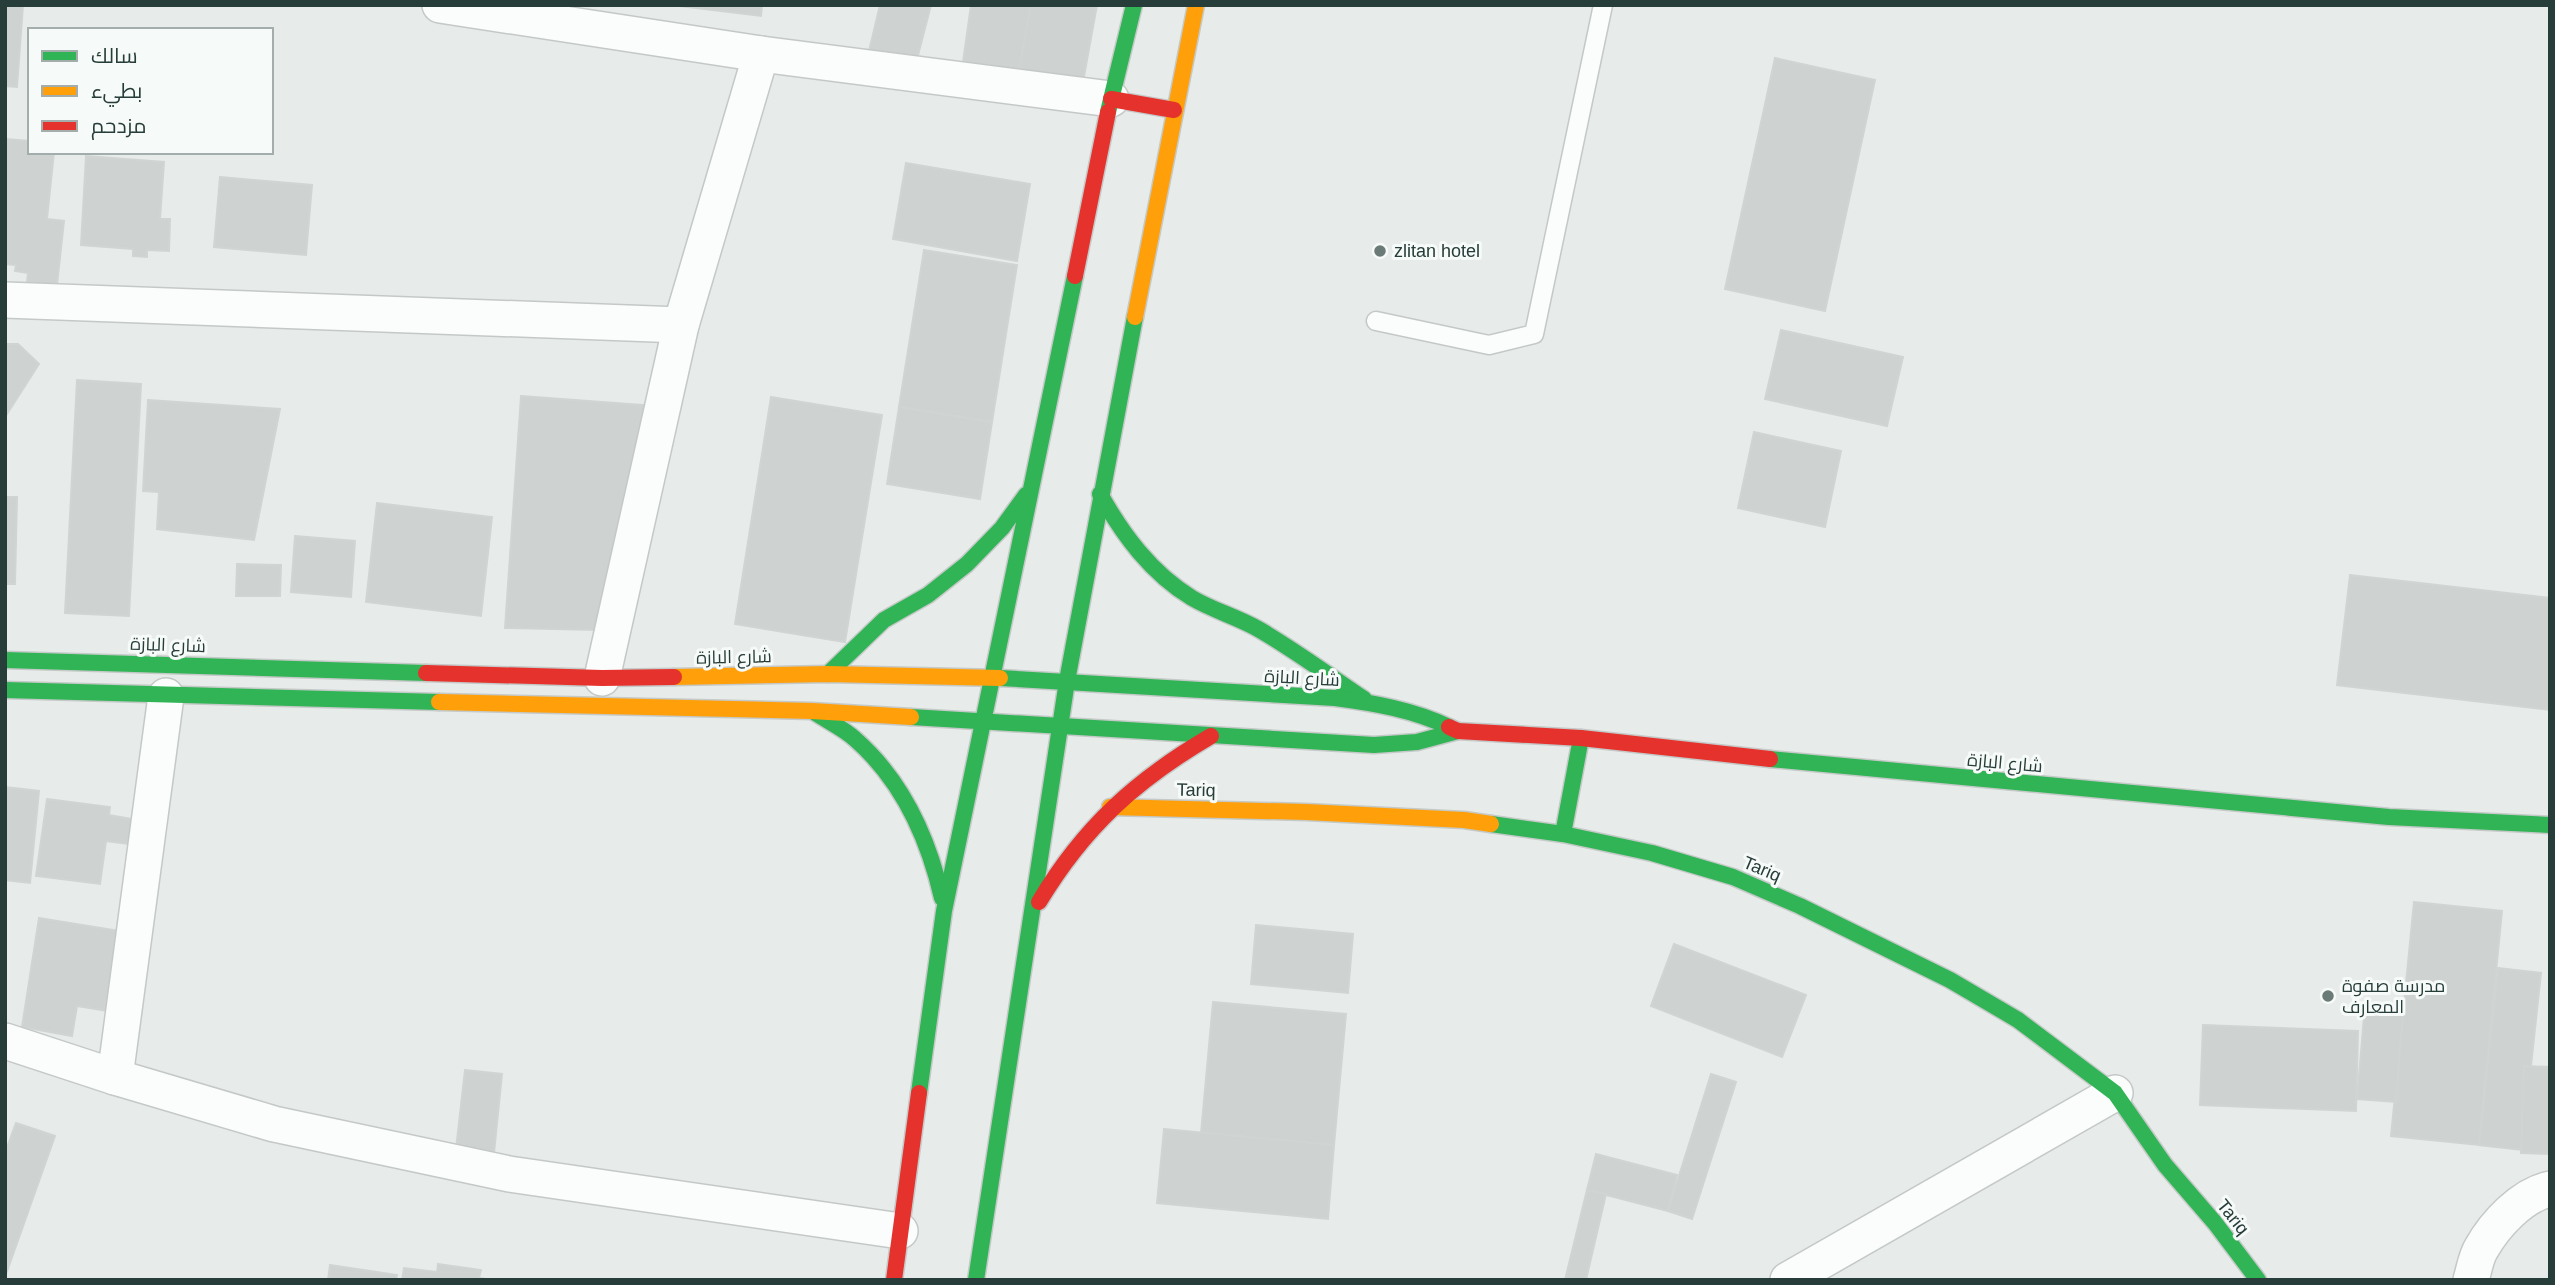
<svg xmlns="http://www.w3.org/2000/svg" width="2555" height="1285" viewBox="0 0 2555 1285" font-family="Arial,Cairo,sans-serif">
	<style>
		.building { fill: #ced3d1; stroke: #d0d5d3; stroke-width: 2 }
		.lines { fill: none; stroke-linecap: round; stroke-linejoin: round }
		.lane-casing { stroke: #c4c9c7; stroke-width: 21 }
		.street-casing { stroke: #c4c9c7; stroke-width: 38 }
		.fast-casing { stroke: #c5cac8; stroke-width: 19 }
		.slow-casing { stroke: #c5cac8; stroke-width: 19 }
		.jam-casing { stroke: #c5cac8; stroke-width: 19 }
		.lane { stroke: #fbfcfc; stroke-width: 18 }
		.street { stroke: #fbfcfc; stroke-width: 35 }
		.fast { stroke: #30b455; stroke-width: 16 }
		.slow { stroke: #ff9f0a; stroke-width: 16 }
		.jam { stroke: #e5322d; stroke-width: 16 }
		.poi-dot { fill: #6a7a77; stroke: #f6faf8; stroke-width: 2.5 }
		.labels { text-anchor: middle; stroke-width: 6; stroke-linejoin: round; paint-order: stroke }
		.poi-label { font-size: 18px; fill: #273d39; stroke: #f6faf8; text-anchor: start }
		.street-label { font-size: 18px; fill: #273d39; stroke: #f6faf8 }
	</style>
	<rect width="100%" height="100%" fill="#e7ecea"/>
	<g class="building">
		<polygon points="5,5 23,5 17,87 5,86"/>
		<polygon points="671,5 762,5 761,16"/>
		<polygon points="880,5 931,5 916,63 869,51"/>
		<polygon points="971,5 1031,5 1023,70 963,62"/>
		<polygon points="1031,5 1097,5 1083,82 1019,70"/>
		<polygon points="1775,58 1875,80 1825,311 1725,289"/>
		<polygon points="5,139 30,141 30,152 54,152 47,219 64,221 57,285 27,282 28,273 15,271 16,265 5,264"/>
		<polygon points="86,156 164,162 160,219 170,219 169,251 147,250 147,257 133,256 133,249 81,245"/>
		<polygon points="906,163 1030,184 1017,261 893,239"/>
		<polygon points="220,177 312,185 306,255 214,247"/>
		<polygon points="924,250 1017,265 992,422 899,407"/>
		<polygon points="1781,330 1903,357 1887,426 1765,399"/>
		<polygon points="5,344 18,344 39,364 5,417"/>
		<polygon points="77,380 141,384 129,616 65,613"/>
		<polygon points="521,396 655,406 598,630 505,628"/>
		<polygon points="771,397 882,415 845,642 735,624"/>
		<polygon points="148,400 280,409 254,540 157,529 159,492 143,491"/>
		<polygon points="899,407 992,422 980,499 887,484"/>
		<polygon points="1754,432 1841,451 1825,527 1738,508"/>
		<polygon points="5,497 17,497 15,584 5,584"/>
		<polygon points="377,503 492,517 481,616 366,602"/>
		<polygon points="295,536 355,541 351,597 291,592"/>
		<polygon points="237,564 281,565 280,596 236,596"/>
		<polygon points="2350,575 2550,598 2550,710 2337,685"/>
		<polygon points="5,787 39,791 30,883 5,880"/>
		<polygon points="47,799 110,807 109,815 132,819 128,844 106,841 100,884 36,876"/>
		<polygon points="2414,902 2502,911 2479,1145 2391,1136"/>
		<polygon points="39,918 126,932 114,1012 77,1006 72,1036 22,1027"/>
		<polygon points="1256,925 1353,934 1348,993 1251,984"/>
		<polygon points="1674,944 1806,995 1782,1057 1651,1006"/>
		<polygon points="2498,968 2541,973 2522,1150 2479,1145"/>
		<polygon points="1213,1002 1346,1014 1334,1145 1201,1133"/>
		<polygon points="2365,1005 2403,1008 2396,1102 2357,1099"/>
		<polygon points="2203,1025 2358,1031 2356,1111 2200,1105"/>
		<polygon points="2524,1066 2550,1067 2550,1154 2521,1153"/>
		<polygon points="465,1070 502,1074 494,1153 456,1149"/>
		<polygon points="1711,1074 1736,1082 1692,1219 1668,1211"/>
		<polygon points="16,1123 55,1136 5,1277 5,1153"/>
		<polygon points="1164,1129 1334,1145 1328,1219 1157,1203"/>
		<polygon points="1596,1154 1677,1175 1668,1211 1587,1190"/>
		<polygon points="1587,1190 1606,1194 1586,1280 1565,1280"/>
		<polygon points="438,1264 481,1270 479,1278 494,1280 402,1280 404,1268 437,1272"/>
		<polygon points="330,1265 397,1275 396,1280 328,1280"/>
	</g>
	<g class="lines">
		<g class="lane-casing">
			<polyline id="lane" points="1376,321 1489,345 1534,334 1603,5"/>
		</g>
		<g class="street-casing">
			<g id="street">
				<polyline points="440,5 761,54 1111,99"/>
				<polyline points="5,300 681,325"/>
				<polyline points="602,678 681,325 761,54"/>
				<polyline points="5,1041 115,1077 274,1124 509,1174 900,1231"/>
				<polyline points="115,1077 166,696"/>
				<polyline points="1788,1280 2115,1093"/>
				<path d="M 2471,1280 C 2474,1270 2476,1257 2481,1249 C 2495,1224 2522,1195 2550,1189"/>
			</g>
		</g>
		<g class="fast-casing">
			<g id="fast">
				<polyline points="1108,112 1134,5"/>
				<path d="M 1100,494 C 1123,535 1151,573 1192,598 C 1214,611 1238,617 1260,630 C 1296,651 1330,676 1364,699"/>
				<polyline points="5,660 426,673"/>
				<polyline points="828,674 884,620 928,595 967,564 1002,528 1026,495"/>
				<path d="M 1000,678 L 1335,698 C 1374,703 1414,710 1449,727"/>
				<polyline points="5,690 439,702"/>
				<path d="M 814,712 C 827,721 843,728 855,739 C 903,781 928,837 942,898"/>
				<polyline points="911,717 1374,745 1417,742 1458,731"/>
				<polyline points="1770,759 2389,817 2550,825"/>
				<polyline points="1491,824 1563,834 1652,853 1733,877 1800,906 1950,980 2018,1020 2115,1093 2165,1165 2215,1223 2258,1280"/>
				<polyline points="1563,834 1581,738"/>
				<polyline points="919,1093 944,911 1075,276"/>
				<polyline points="976,1280 1067,681 1135,317"/>
			</g>
		</g>
		<g class="slow-casing">
			<g id="slow">
				<polyline points="1135,317 1196,5"/>
				<polyline points="674,677 828,674 1000,678"/>
				<polyline points="439,702 812,711 911,717"/>
				<polyline points="1110,807 1306,812 1464,820 1491,824"/>
			</g>
		</g>
		<g class="jam-casing">
			<g id="jam">
				<polyline points="1111,99 1174,110"/>
				<polyline points="1075,276 1108,112"/>
				<polyline points="426,673 602,678 674,677"/>
				<polyline points="1449,727 1458,731 1581,738 1770,759"/>
				<path d="M 1039,902 C 1084,827 1136,780 1211,736"/>
				<polyline points="894,1280 919,1093"/>
			</g>
		</g>
		<use href="#lane" class="lane"/>
		<use href="#street" class="street"/>
		<use href="#fast" class="fast"/>
		<use href="#slow" class="slow"/>
		<use href="#jam" class="jam"/>
	</g>
	<g class="poi-dot">
		<circle cx="1380" cy="251" r="7"/>
		<circle cx="2328" cy="996" r="7"/>
	</g>
	<g class="labels">
		<g class="poi-label">
			<text x="1394" y="257">zlitan hotel</text>
			<text x="2342" y="992">مدرسة صفوة<tspan x="2342" dy="21">المعارف</tspan></text>
		</g>
		<g class="street-label">
			<text transform="translate(168 645) rotate(2)" y="6">شارع البازة</text>
			<text transform="translate(734 657) rotate(-1)" y="6">شارع البازة</text>
			<text transform="translate(1302 678) rotate(3)" y="6">شارع البازة</text>
			<text transform="translate(2005 763) rotate(5)" y="6">شارع البازة</text>
			<text transform="translate(1196 790) rotate(1)" y="6">Tariq</text>
			<text transform="translate(1762 869) rotate(23)" y="6">Tariq</text>
			<text transform="translate(2233 1217) rotate(51)" y="6">Tariq</text>
		</g>
	</g>
	<rect width="2555" height="1285" fill="none" stroke="#273d39" stroke-width="14"/>
	<rect x="28" y="28" width="245" height="126" fill="#f6faf8" stroke="#a3aeac" stroke-width="2"/>
	<rect x="42" y="51" width="35" height="10" fill="#30b455" stroke="#a3aeac" stroke-width="2"/>
	<text x="91" y="63" font-size="21" fill="#273d39">سالك</text>
	<rect x="42" y="86" width="35" height="10" fill="#ff9f0a" stroke="#a3aeac" stroke-width="2"/>
	<text x="91" y="98" font-size="21" fill="#273d39">بطيء</text>
	<rect x="42" y="121" width="35" height="10" fill="#e5322d" stroke="#a3aeac" stroke-width="2"/>
	<text x="91" y="133" font-size="21" fill="#273d39">مزدحم</text>
</svg>
